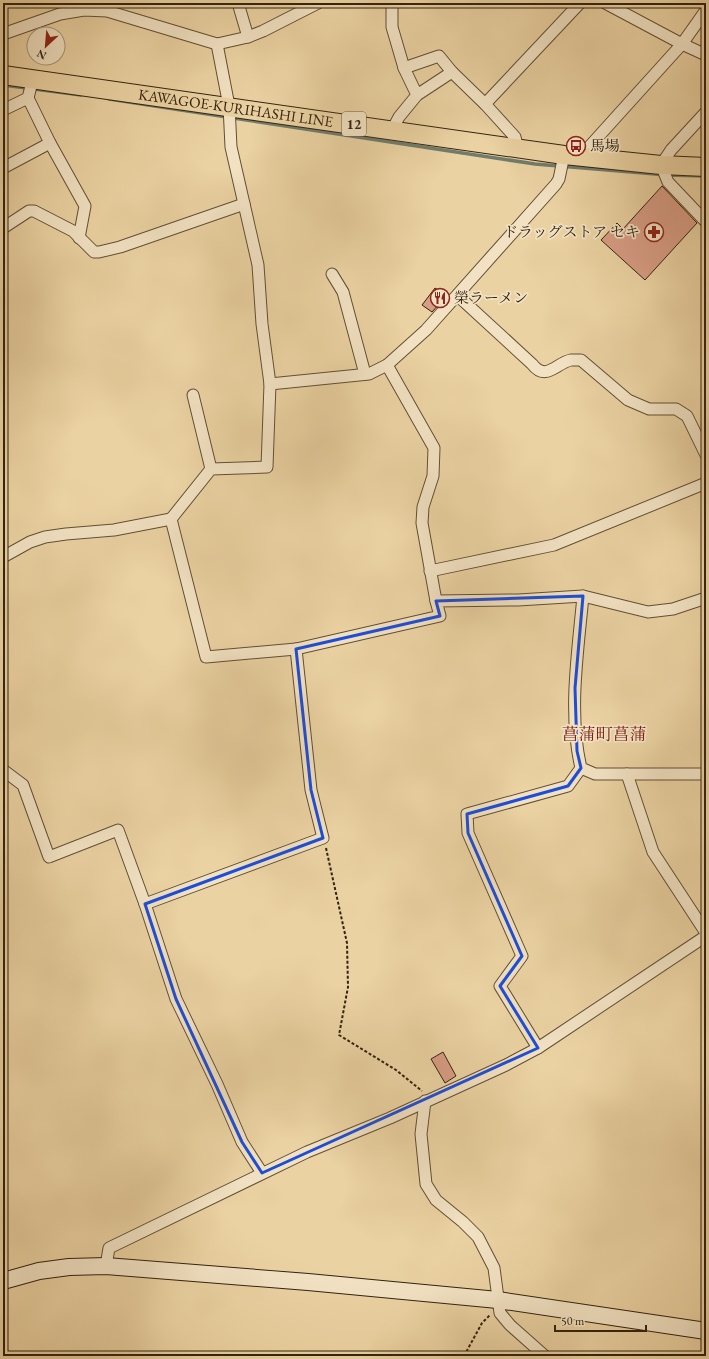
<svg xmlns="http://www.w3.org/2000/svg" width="709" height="1359" viewBox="0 0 709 1359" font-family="'EB Garamond','Noto Serif JP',serif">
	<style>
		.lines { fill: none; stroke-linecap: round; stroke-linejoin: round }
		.stream { stroke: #707c6d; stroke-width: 3.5 }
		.building { fill: #d89d85; stroke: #322311 }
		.street-casing { stroke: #604f35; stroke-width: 13 }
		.secondary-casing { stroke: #322311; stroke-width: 18 }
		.primary-casing { stroke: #322311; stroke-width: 20 }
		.path { stroke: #322311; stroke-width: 2; stroke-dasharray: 3 2; stroke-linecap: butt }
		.street { stroke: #f2e2c3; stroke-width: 11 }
		.secondary { stroke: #f2e2c3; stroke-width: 16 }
		.primary { stroke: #ebd2a2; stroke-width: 18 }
		.marked { fill: none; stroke: #1d4ed8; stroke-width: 3; stroke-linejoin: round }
		.labels { text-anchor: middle; stroke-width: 3.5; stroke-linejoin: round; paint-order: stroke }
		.shield { fill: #f2e2c3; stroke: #6c5c46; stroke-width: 1 }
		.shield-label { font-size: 14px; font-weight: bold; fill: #322311 }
		.street-label { font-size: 15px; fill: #322311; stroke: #f2e2c3 }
		.poi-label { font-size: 15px; fill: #322311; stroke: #f2e2c3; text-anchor: start }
		.quarter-label { font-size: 17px; fill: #7a1f14; stroke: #f2e2c3 }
	</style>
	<rect width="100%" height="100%" fill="#ebd2a2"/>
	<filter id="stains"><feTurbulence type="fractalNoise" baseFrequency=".005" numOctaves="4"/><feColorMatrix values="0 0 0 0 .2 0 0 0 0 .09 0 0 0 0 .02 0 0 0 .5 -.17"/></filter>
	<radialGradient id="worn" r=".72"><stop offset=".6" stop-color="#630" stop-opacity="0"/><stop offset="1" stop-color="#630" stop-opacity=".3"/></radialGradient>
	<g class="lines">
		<g class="stream">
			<polyline points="3,85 81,95"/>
			<polyline points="109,99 535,164 667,175 705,176"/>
		</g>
	</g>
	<g class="building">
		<polygon points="662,186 697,223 645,280 601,240 617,223 623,229"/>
		<polygon points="435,288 446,296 432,312 422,305"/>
		<polygon points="443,1052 456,1076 445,1083 431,1059"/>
	</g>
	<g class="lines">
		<g class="street-casing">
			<g id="street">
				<polyline points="238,3 248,37"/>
				<polyline points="392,3 392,27 404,68"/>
				<polyline points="605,3 682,44 706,55"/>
				<polyline points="3,34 60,14 84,10 107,11 217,44 248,37 263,31 318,3"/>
				<polyline points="452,72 485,104 515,137 518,149"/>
				<polyline points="28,98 50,143 85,206 79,238"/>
				<polyline points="485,104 580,3"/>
				<polyline points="3,110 28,98 33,78"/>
				<polyline points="706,112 671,150 661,165 668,182 706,222"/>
				<polyline points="392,130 399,117 417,95 452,72 439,56 404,68 417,95"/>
				<polyline points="586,157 589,147 682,44 706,10"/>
				<polyline points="3,168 50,143"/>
				<polyline points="3,228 29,211 34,211 73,231 94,252 99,252 120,247 244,204"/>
				<polyline points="332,274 343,292 365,374"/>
				<path d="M 458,296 L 532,364 C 546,382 556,363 571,360 C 574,360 578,360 581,360 L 628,400 L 649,409 L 676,409 L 687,416 L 706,455"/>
				<polyline points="387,365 434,448 433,476 423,507 422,523 436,601"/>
				<polyline points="270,384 369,374 387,365 426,330 556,184 559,179 564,155"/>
				<polyline points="193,395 211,469"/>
				<polyline points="171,519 211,469 267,467 270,384 262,324 258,265 231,147 229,106 217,44"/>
				<polyline points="3,557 30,542 45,537 66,534 114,530 171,519 206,657 296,649 440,616 436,601 518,600 583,596 648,612 673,609 706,598"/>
				<polyline points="430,571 554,545 706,483"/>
				<path d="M 583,596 C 578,651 568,713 581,768 L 595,774 L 703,774 L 706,776"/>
				<polyline points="3,770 23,785 49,857 118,830 145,904 176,999 217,1084 242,1142 262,1173"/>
				<polyline points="627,774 653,852 706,933"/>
				<polyline points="145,904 323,838 311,790 296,649"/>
				<polyline points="538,1048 500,986 522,956 468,833 467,814 568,786 581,768"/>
				<polyline points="425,1101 421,1134 426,1184 436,1200 463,1222 478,1237 494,1268 500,1313 510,1325 545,1356"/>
				<polyline points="106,1266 109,1248 307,1152 390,1118 506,1065 538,1048 706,936"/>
			</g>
		</g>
		<g class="secondary-casing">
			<polyline id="secondary" points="3,1281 39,1271 69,1267 106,1266 308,1282 498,1300 706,1331"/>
		</g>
		<g class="primary-casing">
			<g id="primary">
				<path id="s1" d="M 3,75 L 564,155 L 661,165 L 706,167"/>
			</g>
		</g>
		<g class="path">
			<polyline points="326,848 347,943 348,987 339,1035 396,1070 422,1091"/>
			<polyline points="464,1356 482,1323 490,1315"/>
		</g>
		<use href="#street" class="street"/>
		<use href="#secondary" class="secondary"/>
		<use href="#primary" class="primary"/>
	</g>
	<path class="marked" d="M 583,596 L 575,688 L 577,751 L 581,768 L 568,786 L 467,814 L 468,833 L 522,956 L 500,986 L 538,1048 L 262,1173 L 242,1142 L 176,999 L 145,904 L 323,838 L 311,790 L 296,649 L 440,616 L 436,601 Z"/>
	<defs>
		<g id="bus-ring" transform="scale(1)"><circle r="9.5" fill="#f2e2c3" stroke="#8f2418" stroke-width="1.5"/><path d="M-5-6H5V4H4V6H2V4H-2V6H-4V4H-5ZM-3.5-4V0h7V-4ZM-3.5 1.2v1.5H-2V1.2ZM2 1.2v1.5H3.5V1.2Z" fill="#8f2418"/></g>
		<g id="pharmacy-ring" transform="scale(1)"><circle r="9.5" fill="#f2e2c3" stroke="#8f2418" stroke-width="1.5"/><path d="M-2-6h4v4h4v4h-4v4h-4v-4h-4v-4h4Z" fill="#8f2418"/></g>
		<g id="restaurant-ring" transform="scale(1)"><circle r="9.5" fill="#f2e2c3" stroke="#8f2418" stroke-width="1.5"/><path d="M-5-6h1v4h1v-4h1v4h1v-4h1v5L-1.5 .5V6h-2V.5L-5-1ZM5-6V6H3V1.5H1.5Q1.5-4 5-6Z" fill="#8f2418"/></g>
	</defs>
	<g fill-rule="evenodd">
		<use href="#bus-ring" x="576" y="146"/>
		<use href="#pharmacy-ring" x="654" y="232"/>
		<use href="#restaurant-ring" x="440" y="298"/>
	</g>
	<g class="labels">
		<rect class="shield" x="342" y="112" width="24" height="24" rx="3"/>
		<g class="shield-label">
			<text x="354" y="129">12</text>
		</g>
		<g class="street-label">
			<text dy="5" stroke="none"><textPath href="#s1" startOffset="235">KAWAGOE-KURIHASHI LINE</textPath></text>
		</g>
		<g class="poi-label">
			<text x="590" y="151">馬場</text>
			<text x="640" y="237" text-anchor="end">ドラッグストア セキ</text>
			<text x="454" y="303">榮ラーメン</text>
		</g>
		<g class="quarter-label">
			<text x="604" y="740">菖蒲町菖蒲</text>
		</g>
	</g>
	<rect width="709" height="1359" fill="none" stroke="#ebd2a2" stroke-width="16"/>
	<rect x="4" y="4" width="701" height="1351" fill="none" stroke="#322311" stroke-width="2"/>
	<rect x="8" y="8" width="693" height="1343" fill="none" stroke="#322311"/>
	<g transform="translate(46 46) rotate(206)"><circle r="19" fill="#f2e2c3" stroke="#a5967c"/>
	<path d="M0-3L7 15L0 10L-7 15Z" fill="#8f2418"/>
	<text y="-6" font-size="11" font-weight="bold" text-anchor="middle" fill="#322311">N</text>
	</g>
	<path d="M555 1325v6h91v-6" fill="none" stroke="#322311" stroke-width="2"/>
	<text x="561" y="1325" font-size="12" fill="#322311" stroke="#f2e2c3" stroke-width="3" paint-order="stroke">50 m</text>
	<rect width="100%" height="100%" filter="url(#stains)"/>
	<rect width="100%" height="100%" fill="url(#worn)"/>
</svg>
